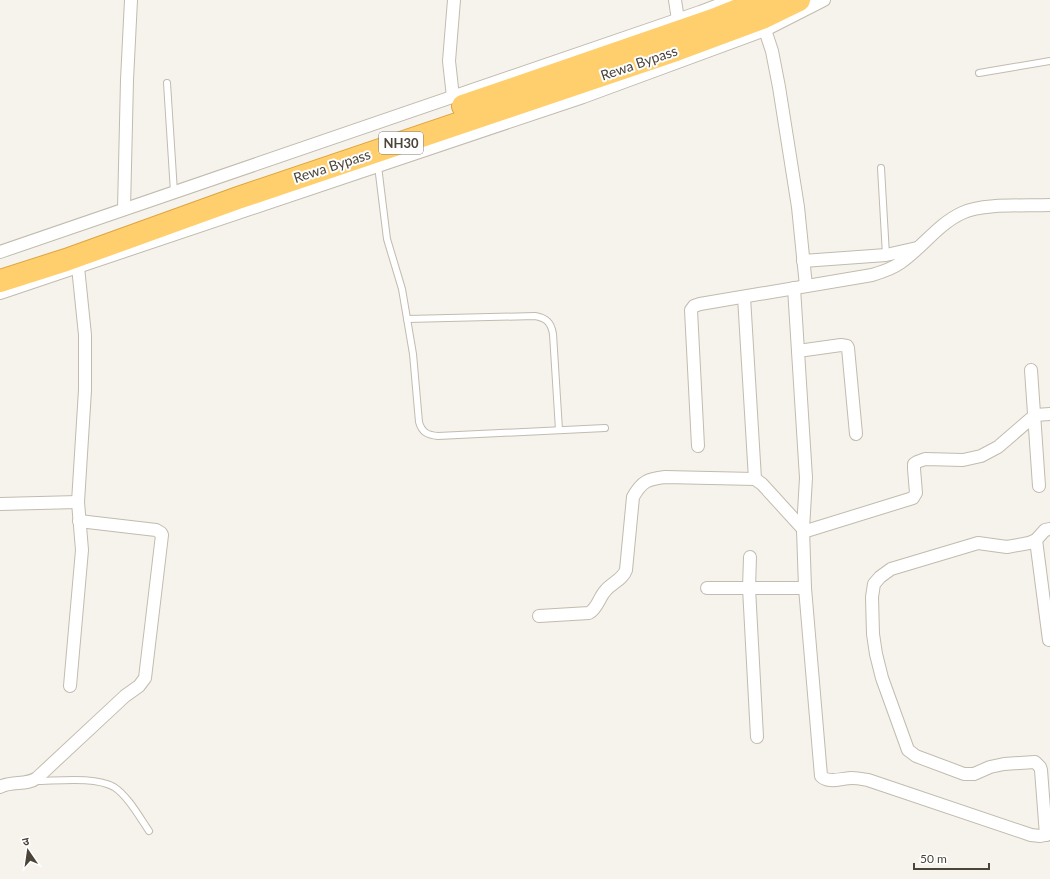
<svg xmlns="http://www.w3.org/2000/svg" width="1050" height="879" viewBox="0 0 1050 879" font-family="Lato,'Noto Sans Devanagari',sans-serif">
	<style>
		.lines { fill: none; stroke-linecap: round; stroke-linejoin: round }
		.lane-casing { stroke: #c2bbae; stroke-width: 8 }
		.street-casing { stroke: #c2bbae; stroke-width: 14 }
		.highway-casing { stroke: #e0a43c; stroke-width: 24 }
		.lane { stroke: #fff; stroke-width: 6 }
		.street { stroke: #fff; stroke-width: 12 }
		.highway { stroke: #ffcf6e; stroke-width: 22 }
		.labels { text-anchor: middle; stroke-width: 4; stroke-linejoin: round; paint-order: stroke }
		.shield { fill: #fff; stroke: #817c74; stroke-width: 1 }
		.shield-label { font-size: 13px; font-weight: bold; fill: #4b4439 }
		.street-label { font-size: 14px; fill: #4b4439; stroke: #fff }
	</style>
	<rect width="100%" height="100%" fill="#f6f3ec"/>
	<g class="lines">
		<g class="lane-casing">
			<g id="lane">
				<polyline points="979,73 1050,61"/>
				<polyline points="167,83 174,192"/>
				<path d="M 378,166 L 387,239 L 402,289 L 413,354 L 419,422 C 422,433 428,435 438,436 L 605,428"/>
				<polyline points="881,168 886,255"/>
				<path d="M 407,319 L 535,316 C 546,318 551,322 553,334 L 559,430"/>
				<path d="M 35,781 C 57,781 95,776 114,787 C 128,796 140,818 149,831"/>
			</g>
		</g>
		<g class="street-casing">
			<g id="street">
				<polyline points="675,0 678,20"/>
				<polyline points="765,30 772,51 779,87 798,207 806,286"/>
				<polyline points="453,97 449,61 454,0"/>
				<polyline points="124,209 127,80 131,0"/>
				<polyline points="0,252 700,12 732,0"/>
				<polyline points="803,261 886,255 917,248"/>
				<path d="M 794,288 L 806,478 L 803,529 L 805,588 L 821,776 C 828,784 842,778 852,778 C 857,778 862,779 868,780 L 1031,835 L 1040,836 L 1050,834"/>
				<polyline points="0,293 583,97 765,30 824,0"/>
				<polyline points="744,297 755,479"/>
				<polyline points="798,351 841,345 847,346 848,348 856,434"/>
				<polyline points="1031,370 1039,486"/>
				<path d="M 698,446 L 691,310 L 694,306 L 700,304 L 872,275 C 882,272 892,269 900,263 C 922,248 938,224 962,213 C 983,203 1026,206 1050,205"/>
				<polyline points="0,504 78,502"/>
				<polyline points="803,532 913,498 916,493 914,469 914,464 917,462 925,459 963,460 981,456 998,447 1035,415 1050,414"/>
				<polyline points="1036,540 1049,640"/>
				<polyline points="750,557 749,588 757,737"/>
				<polyline points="707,588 805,588"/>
				<path d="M 539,616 L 589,613 C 598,608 599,597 606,590 C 612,583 623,579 626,570 L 633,497 C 642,481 648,479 665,477 L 755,479 L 762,484 L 803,529"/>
				<polyline points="70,686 82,550 78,502 85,390 85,335 78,267"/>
				<path d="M 0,787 C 12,780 26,786 37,778 L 125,696 L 139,686 L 145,678 L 162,535 L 161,533 L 156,530 L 79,521"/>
				<polyline points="1046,835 1041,770 1040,767 1035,762 1004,764 990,767 974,774 964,774 916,756 908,750 882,678 876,654 873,634 872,597 874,584 880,577 891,569 978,543 1007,547 1029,543 1036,540 1045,530 1050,529"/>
			</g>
		</g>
		<g class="highway-casing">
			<g id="highway">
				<polyline points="463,106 713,20 763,0"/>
				<polyline points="0,281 66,260 238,198 676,50 762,18 799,0"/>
			</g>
		</g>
		<use href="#lane" class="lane"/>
		<use href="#street" class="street"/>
		<use href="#highway" class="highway"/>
	</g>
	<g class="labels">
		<rect class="shield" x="379" y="132" width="44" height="22" rx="3"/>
		<g class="shield-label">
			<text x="401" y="148">NH30</text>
		</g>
		<g class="street-label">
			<text transform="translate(639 63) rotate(-19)" y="5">Rewa Bypass</text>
			<text transform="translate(332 166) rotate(-18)" y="5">Rewa Bypass</text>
		</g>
	</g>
	<g transform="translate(28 851) rotate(347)" stroke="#ffffff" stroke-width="3" paint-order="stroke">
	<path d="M0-3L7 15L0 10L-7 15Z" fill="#4b4439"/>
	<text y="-6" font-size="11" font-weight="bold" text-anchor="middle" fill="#4b4439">उ</text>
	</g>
	<path d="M914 863v6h75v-6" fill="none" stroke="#4b4439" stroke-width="2"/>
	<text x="920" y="863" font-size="12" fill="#4b4439" stroke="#ffffff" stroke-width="3" paint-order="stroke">50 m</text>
</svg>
